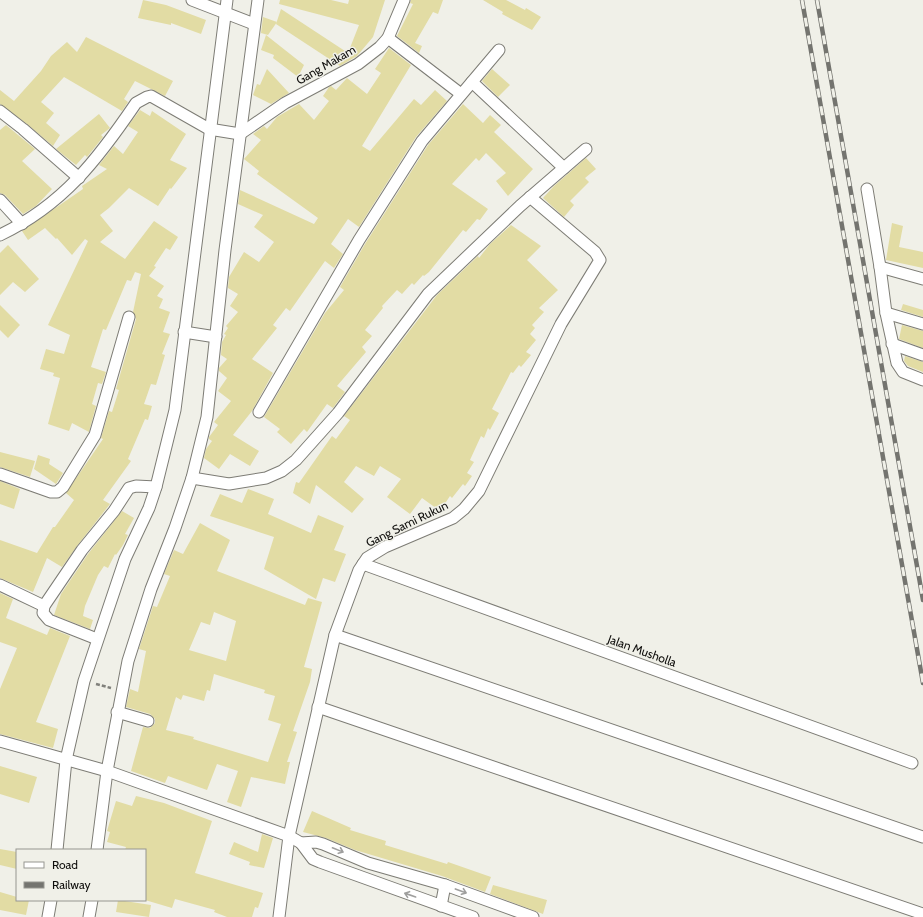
<svg xmlns="http://www.w3.org/2000/svg" width="923" height="917" viewBox="0 0 923 917" font-family="Cabin,sans-serif">
	<style>
		.building { fill: #e2dca4; fill-rule: evenodd }
		.lines { fill: none; stroke-linecap: round; stroke-linejoin: round }
		.minor-casing { stroke: #7d7c75; stroke-width: 13 }
		.path { stroke: #81817c; stroke-width: 2.5; stroke-dasharray: 4 2; stroke-linecap: butt }
		.minor { stroke: #fff; stroke-width: 11 }
		.rail-casing { stroke: #74746f; stroke-width: 4.5 }
		.rail { stroke: #f0f0e8; stroke-width: 3; stroke-dasharray: 9; stroke-linecap: butt }
		.oneway { stroke: #9f9f9e }
		.labels { text-anchor: middle; stroke-width: 3; stroke-linejoin: round; paint-order: stroke }
		.street-label { font-size: 12px; fill: #0f0e0c; stroke: #f0f0e8 }
	</style>
	<rect width="100%" height="100%" fill="#f0f0e8"/>
	<g class="building">
		<polygon points="143,0 166,5 206,20 201,34 171,23 171,25 138,18"/>
		<polygon points="280,0 331,0 348,4 349,0 385,0 373,37 357,56 340,66 276,24 281,9 348,53 359,25 279,4"/>
		<polygon points="411,0 443,0 438,14 433,12 415,43 422,46 419,53 397,36 413,4 410,3"/>
		<polygon points="483,0 506,0 525,10 526,8 541,17 532,30 502,14 503,12"/>
		<polygon points="263,17 277,22 268,35 261,33"/>
		<polygon points="266,35 304,65 298,77 273,58 274,55 261,50"/>
		<polygon points="86,37 173,81 165,96 135,81 124,99 128,102 122,111 64,77 41,102 54,113 46,123 60,135 53,146 27,124 0,104 0,90 14,101 41,71 51,56 67,42 77,52"/>
		<polygon points="389,48 411,65 362,146 370,151 414,99 421,105 435,90 447,101 416,137 359,227 348,219 331,244 343,254 334,268 325,261 290,311 286,308 273,325 277,328 252,359 273,373 252,411 233,435 259,451 250,466 230,454 219,469 204,458 206,449 212,441 209,439 209,437 218,425 214,422 231,401 218,391 227,378 219,371 219,368 227,359 221,355 222,342 226,335 224,334 228,328 226,326 238,312 230,306 238,294 228,288 229,277 244,252 259,262 274,242 254,227 263,215 238,204 240,190 314,224 318,218 257,174 259,171 244,159 261,140 253,134 264,126 267,129 277,117 299,104 314,120 329,101 323,96 329,87 331,86 336,90 347,78 367,94 381,73 375,69"/>
		<polygon points="267,69 289,93 271,104 253,95 257,84 260,85"/>
		<polygon points="492,69 510,85 498,97 482,81"/>
		<polygon points="463,104 483,123 490,115 501,125 494,132 533,169 508,196 496,181 506,173 486,153 479,161 476,158 452,184 488,209 480,220 477,219 466,232 463,230 429,272 424,276 423,275 414,285 412,283 402,294 397,290 382,306 383,308 365,330 372,336 362,347 366,352 337,386 345,392 333,408 327,404 307,432 304,429 291,444 277,432 280,429 264,417 325,313 344,290 340,287 365,244 428,145"/>
		<polygon points="140,110 150,116 152,111 186,134 170,160 187,168 171,189 170,188 158,206 129,188 109,208 100,215 113,231 100,242 125,259 154,221 178,237 170,250 166,248 154,266 156,267 149,276 164,286 157,296 163,299 159,308 170,312 163,332 170,334 162,354 165,355 156,385 151,384 144,404 152,406 148,420 145,419 128,459 131,461 103,500 110,504 77,546 62,567 47,558 33,592 0,578 0,540 37,553 53,527 55,527 74,500 66,493 103,439 101,438 109,411 112,412 119,390 116,389 136,319 133,312 141,274 135,272 131,281 127,280 106,330 103,329 91,367 106,372 102,384 98,383 92,404 96,406 89,432 72,423 69,431 48,424 60,378 53,376 54,373 40,369 46,349 64,354 70,335 48,325 88,241 85,239 72,255 57,238 56,239 45,228 28,240 22,231 83,189 82,186 107,169 99,165 114,146 123,154 138,132 128,126"/>
		<polygon points="99,114 110,128 101,135 103,137 87,157 85,155 76,165 56,149"/>
		<polygon points="6,125 35,149 22,161 52,189 36,206 23,214 5,195 0,193 0,130"/>
		<polygon points="586,158 596,169 585,178 589,182 570,201 574,205 564,217 543,198 554,186"/>
		<polygon points="892,223 903,226 899,247 923,252 923,268 886,260"/>
		<polygon points="511,225 541,246 527,260 558,290 539,308 544,312 532,325 535,328 530,334 536,340 526,352 531,355 521,367 519,365 513,373 511,372 492,409 499,413 490,430 488,428 484,438 481,436 470,460 474,462 467,473 472,476 465,486 463,484 452,498 450,496 440,511 422,498 410,514 387,497 401,479 380,466 374,476 356,466 344,482 364,499 352,513 316,485 310,504 293,493 296,482 299,483 332,436 336,439 350,420 344,416 437,295 478,256 479,258 490,244"/>
		<polygon points="8,245 39,279 25,292 13,282 0,295 0,253"/>
		<polygon points="903,304 923,310 923,317 901,310"/>
		<polygon points="0,305 20,325 8,338 0,330"/>
		<polygon points="902,325 923,331 923,348 899,339"/>
		<polygon points="905,356 923,362 923,372 908,366 904,361"/>
		<polygon points="0,452 35,461 30,477 0,467"/>
		<polygon points="38,455 50,459 49,464 63,473 56,484 34,469"/>
		<polygon points="0,481 20,489 14,509 0,504"/>
		<polygon points="248,489 274,499 268,514 311,533 318,515 344,526 334,550 346,554 335,582 323,578 316,599 264,569 274,537 210,516 220,494 242,503"/>
		<polygon points="122,511 134,518 125,534 128,535 123,545 116,555 115,554 108,568 104,566 98,575 85,606 83,616 93,620 90,629 54,615 61,594 88,554"/>
		<path d="M 200,523 L 230,540 L 217,571 L 305,605 L 308,598 L 322,602 L 304,667 L 312,669 L 310,682 L 293,731 L 297,732 L 287,762 L 290,762 L 285,784 L 251,777 L 241,807 L 227,802 L 238,771 L 217,764 L 207,790 L 168,776 L 165,783 L 131,771 L 143,727 L 150,728 L 155,723 L 155,719 L 150,714 L 126,707 L 130,689 L 138,692 L 146,651 L 139,649 L 153,606 L 157,607 L 170,576 L 164,574 L 174,550 L 183,554 ZM 214,612 L 236,621 L 226,661 L 189,650 L 201,622 L 210,625 ZM 214,674 L 265,690 L 264,693 L 275,696 L 268,720 L 281,724 L 268,762 L 193,739 L 194,737 L 166,730 L 176,697 L 181,700 L 183,695 L 204,701 L 207,690 L 210,691 Z"/>
		<polygon points="0,593 13,599 6,618 47,635 50,628 70,636 36,722 58,729 53,748 0,734 0,689 17,648 0,642"/>
		<polygon points="0,766 37,777 29,803 0,794"/>
		<polygon points="136,796 164,803 212,821 195,873 263,893 258,908 255,907 252,917 227,917 214,912 215,910 175,899 172,908 145,900 145,850 125,850 126,847 107,842 110,832 107,831 116,801 132,806"/>
		<polygon points="312,811 351,828 350,830 386,841 385,845 447,864 448,862 491,877 485,892 442,876 355,850 326,838 303,832"/>
		<polygon points="262,834 273,838 264,868 249,865 250,862 229,854 234,842 258,852"/>
		<polygon points="0,849 17,852 17,869 0,865"/>
		<polygon points="493,885 547,900 543,914 490,894"/>
		<polygon points="0,892 17,897 17,900 29,900 26,915 0,910"/>
		<polygon points="118,900 151,905 149,917 116,912"/>
	</g>
	<g class="lines">
		<g class="minor-casing">
			<g id="minor">
				<polyline points="192,0 254,24"/>
				<polyline points="388,38 461,94"/>
				<polyline points="472,82 564,168"/>
				<polyline points="0,111 23,129 79,178"/>
				<polyline points="867,189 880,267 886,313 897,363 903,372 923,380"/>
				<polyline points="0,200 22,224"/>
				<path d="M 0,235 C 63,205 98,159 136,103 L 147,97 L 151,96 L 209,129 L 240,134 L 285,103 L 358,64 L 380,47 L 388,38 L 404,0"/>
				<polyline points="880,267 923,279"/>
				<polyline points="886,313 923,324"/>
				<polyline points="184,332 216,337"/>
				<polyline points="892,344 923,355"/>
				<polyline points="259,412 359,240 422,141 499,50"/>
				<polyline points="0,474 51,492 57,492 63,487 95,435 129,317"/>
				<polyline points="192,478 229,484 266,478 282,471 296,460 338,413 428,294 520,206 586,149"/>
				<polyline points="363,564 912,763"/>
				<polyline points="0,585 44,606"/>
				<polyline points="335,635 923,837"/>
				<polyline points="97,639 49,620 43,613 44,606 82,550 114,511 129,488 136,486 156,487"/>
				<polyline points="318,707 923,914"/>
				<polyline points="117,712 148,721"/>
				<polyline points="0,741 107,771 289,836 301,843 313,859 320,862 473,917"/>
				<polyline points="301,843 316,842 323,844 368,863 445,885 533,917"/>
				<polyline points="57,850 66,760 84,681 125,559 149,508 156,487 175,410 227,0"/>
				<polyline points="97,850 107,771 128,661 151,589 175,528 192,478 207,417 225,250 258,0"/>
				<polyline points="441,906 445,885"/>
				<polyline points="48,917 51,900"/>
				<polyline points="89,917 92,900"/>
				<polyline points="279,917 289,836 335,635 359,570 367,558 385,547 453,518 464,509 479,491 561,324 600,260 595,252 530,197"/>
			</g>
		</g>
		<polyline class="path" points="96,684 111,688"/>
		<use href="#minor" class="minor"/>
		<g class="rail-casing">
			<g id="rail">
				<polyline points="802,0 923,683"/>
				<polyline points="817,0 923,600"/>
			</g>
		</g>
		<use href="#rail" class="rail"/>
	</g>
	<defs><path id="oneway-shaft" d="M-6 0H5M1.5-3L5.5 0L1.5 3" fill="none" stroke-width="1.6" stroke-linecap="round" stroke-linejoin="round"/></defs>
	<g class="oneway">
		<use href="#oneway-shaft" transform="translate(338 850) rotate(22)"/>
		<use href="#oneway-shaft" transform="translate(461 891) rotate(20)"/>
		<use href="#oneway-shaft" transform="translate(410 895) rotate(-161)"/>
	</g>
	<g class="labels">
		<g class="street-label">
			<text transform="translate(326 65) rotate(-30)" y="4">Gang Makam</text>
			<text transform="translate(407 524) rotate(-26)" y="4">Gang Sami Rukun</text>
			<text transform="translate(642 651) rotate(20)" y="4">Jalan Musholla</text>
		</g>
	</g>
	<rect x="16" y="849" width="130" height="52" fill="#f0f0e8" stroke="#969690"/>
	<rect x="24" y="862" width="20" height="6" fill="#ffffff" stroke="#969690"/>
	<text x="52" y="869" font-size="12" fill="#0f0e0c">Road</text>
	<rect x="24" y="882" width="20" height="6" fill="#74746f" stroke="#969690"/>
	<text x="52" y="889" font-size="12" fill="#0f0e0c">Railway</text>
</svg>
